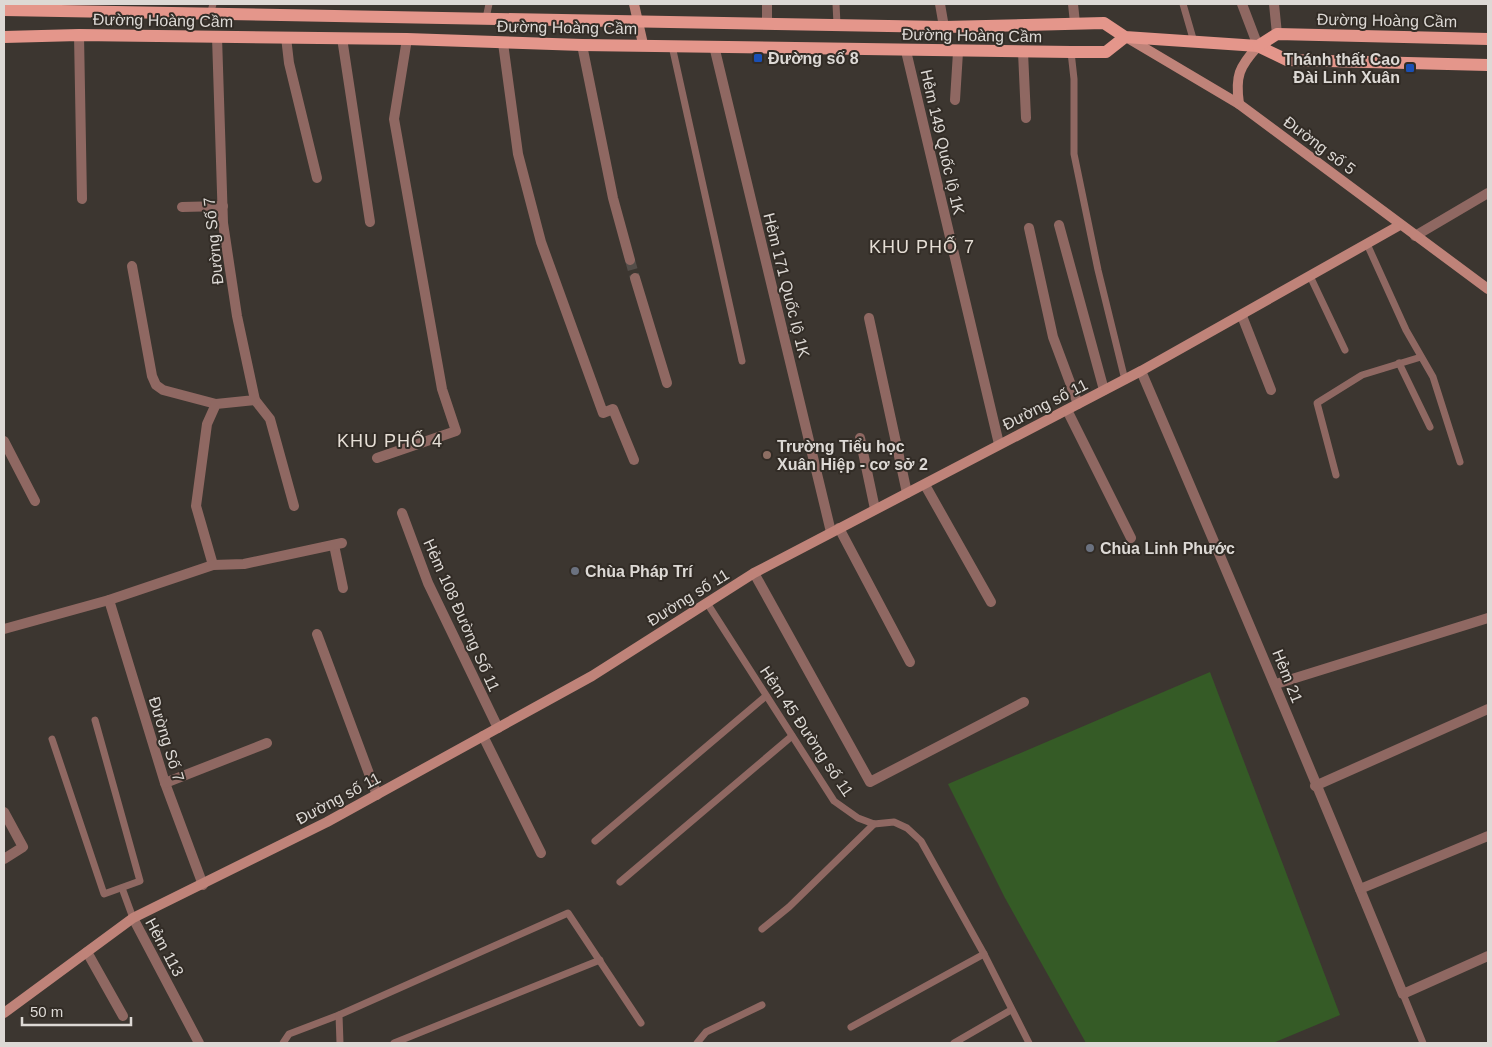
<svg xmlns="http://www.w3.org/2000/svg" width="1492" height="1047" viewBox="0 0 1492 1047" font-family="Arial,sans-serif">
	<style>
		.green { fill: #355b26 }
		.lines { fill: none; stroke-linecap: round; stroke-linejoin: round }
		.street-tunnel { stroke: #544e49; stroke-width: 10; stroke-dasharray: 10 5; stroke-linecap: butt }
		.lane { stroke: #8f6862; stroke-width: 7 }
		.street { stroke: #8f6862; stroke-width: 10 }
		.secondary { stroke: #bf8379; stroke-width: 10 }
		.primary { stroke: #e4968b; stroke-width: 12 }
		.transit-dot { fill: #1a4fb4; stroke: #322c26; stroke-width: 2 }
		.education-dot { fill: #8d6e63; stroke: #322c26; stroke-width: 2 }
		.worship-dot { fill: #6b7280; stroke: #322c26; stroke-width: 2 }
		.labels { text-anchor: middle; stroke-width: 4; stroke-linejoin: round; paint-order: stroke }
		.street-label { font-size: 16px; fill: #ddd9d5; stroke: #322c26 }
		.poi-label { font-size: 16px; font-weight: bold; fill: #ddd9d5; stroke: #322c26; text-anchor: start }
		.neighbourhood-label { font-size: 18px; letter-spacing: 1px; fill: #e5ded5; stroke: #322c26 }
	</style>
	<rect width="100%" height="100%" fill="#3c3630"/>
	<polygon class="green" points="1210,672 1340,1015 1273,1043 1086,1043 1005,898 948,784"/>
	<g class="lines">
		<polyline class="street-tunnel" points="630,260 635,278"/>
		<g class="lane">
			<polyline points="836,4 837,24"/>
			<polyline points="1183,4 1194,42"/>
			<polyline points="210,15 213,4"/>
			<polyline points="486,18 489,4"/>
			<polyline points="672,46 742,361"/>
			<polyline points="1071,52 1074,79 1074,154 1098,270 1125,380"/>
			<polyline points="1367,244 1406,330 1433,377 1460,462"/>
			<polyline points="1310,276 1345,350"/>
			<polyline points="1399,363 1430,427"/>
			<polyline points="1336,475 1317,403 1362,375 1421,357"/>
			<polyline points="707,603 834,801 858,818 874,824 894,822 907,828 921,841 984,954 1029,1043"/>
			<polyline points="52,739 104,894 140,881 95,720"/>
			<polyline points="595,841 766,696"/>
			<polyline points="620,882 792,736"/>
			<polyline points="122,888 133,918"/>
			<polyline points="762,929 789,907 874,824"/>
			<polyline points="1403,994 1423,1043"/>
			<polyline points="851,1027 984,954"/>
			<polyline points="283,1043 289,1034 339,1015"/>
			<polyline points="340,1043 339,1015 568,913 641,1023"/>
			<polyline points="394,1043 600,960"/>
			<polyline points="697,1043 706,1032 762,1005"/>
			<polyline points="954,1043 1011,1010"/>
		</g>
		<g class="street">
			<polyline points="940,4 944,27"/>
			<polyline points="1073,4 1075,23"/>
			<polyline points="1242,4 1258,46"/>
			<polyline points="1274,4 1277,34"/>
			<polyline points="767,24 767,4"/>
			<polyline points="79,35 82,199"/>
			<polyline points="286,37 289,63 317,178"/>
			<polyline points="342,38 370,222"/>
			<polyline points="503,43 518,154 541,242 603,413 613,409 634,460"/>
			<polyline points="582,45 613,198 630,260"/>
			<polyline points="714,46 831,532"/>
			<polyline points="906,51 999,444"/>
			<polyline points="1023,52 1026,118"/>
			<polyline points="955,100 958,52"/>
			<polyline points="182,207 223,206"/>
			<polyline points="1059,225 1104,390"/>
			<polyline points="1029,228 1053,337 1078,404"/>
			<polyline points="1415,236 1488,193"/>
			<polyline points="132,266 152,376 156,385 163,390 216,404"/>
			<polyline points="635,278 667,383"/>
			<polyline points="1242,316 1271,390"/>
			<polyline points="869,318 907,493"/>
			<path d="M 1141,371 C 1230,578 1318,786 1403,994 L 1488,956"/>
			<polyline points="255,400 270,419 294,506"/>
			<polyline points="1067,410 1131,538"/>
			<polyline points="860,438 875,509"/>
			<polyline points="4,441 35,501"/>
			<polyline points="377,458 456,431 442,389 394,119 407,39"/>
			<polyline points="925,485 991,602"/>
			<polyline points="402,513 428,583 498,728"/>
			<polyline points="839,528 910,662"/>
			<polyline points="334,545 343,588"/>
			<polyline points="213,565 196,506 207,424 216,404 255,400 237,316 223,223 217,37"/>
			<polyline points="754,573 870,782 1024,702"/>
			<polyline points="109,600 165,783 203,885"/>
			<polyline points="4,629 109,600 213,565 244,564 342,543"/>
			<polyline points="317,634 377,795"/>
			<polyline points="1276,684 1488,618"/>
			<polyline points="483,736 541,853"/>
			<polyline points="165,783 267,743"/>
			<polyline points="1315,786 1488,709"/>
			<polyline points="4,812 23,847 4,859"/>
			<polyline points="1360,889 1488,836"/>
			<polyline points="133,918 199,1043"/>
			<polyline points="87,952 123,1016"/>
		</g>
		<g class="secondary">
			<polyline points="634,4 643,44"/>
			<polyline points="1126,37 1239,104 1488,289"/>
			<path d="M 1239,104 C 1235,76 1239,67 1258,46"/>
			<polyline points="4,1013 133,918 327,822 592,676 754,573 1141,371 1400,225"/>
		</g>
		<g class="primary">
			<polyline points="4,10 944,27 1104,23 1125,37 1258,46 1287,60 1488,65"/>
			<polyline points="4,37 79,35 407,39 582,45 1071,52 1106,52 1125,37"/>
			<polyline points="1258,46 1277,34 1488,39"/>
		</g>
	</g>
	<g class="transit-dot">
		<rect x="753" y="53" width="10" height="10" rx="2.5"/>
		<rect x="1405" y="63" width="10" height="10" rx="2.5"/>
	</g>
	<circle class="education-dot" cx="767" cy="455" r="5"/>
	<g class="worship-dot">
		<circle cx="1090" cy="548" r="5"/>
		<circle cx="575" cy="571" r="5"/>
	</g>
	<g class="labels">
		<g class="street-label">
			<text transform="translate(163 20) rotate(1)" y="6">Đường Hoàng Cầm</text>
			<text transform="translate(1387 20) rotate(1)" y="6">Đường Hoàng Cầm</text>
			<text transform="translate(567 27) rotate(1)" y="6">Đường Hoàng Cầm</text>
			<text transform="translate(972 35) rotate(1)" y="6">Đường Hoàng Cầm</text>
			<text transform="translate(943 142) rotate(77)" y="6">Hẻm 149 Quốc lộ 1K</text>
			<text transform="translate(1320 145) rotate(37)" y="6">Đường số 5</text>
			<text transform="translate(213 241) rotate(-96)" y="6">Đường Số 7</text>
			<text transform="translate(787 285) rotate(76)" y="6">Hẻm 171 Quốc lộ 1K</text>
			<text transform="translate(1045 404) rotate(-27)" y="6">Đường số 11</text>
			<text transform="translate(688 597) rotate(-32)" y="6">Đường số 11</text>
			<text transform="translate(462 615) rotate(66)" y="6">Hẻm 108 Đường Số 11</text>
			<text transform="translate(1288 676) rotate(68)" y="6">Hẻm 21</text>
			<text transform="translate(807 731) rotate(56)" y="6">Hẻm 45 Đường số 11</text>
			<text transform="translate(167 739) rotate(73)" y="6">Đường Số 7</text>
			<text transform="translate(338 798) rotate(-28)" y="6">Đường số 11</text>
			<text transform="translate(165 947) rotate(62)" y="6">Hẻm 113</text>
		</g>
		<g class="poi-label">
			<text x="768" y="64">Đường số 8</text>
			<text x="1400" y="65" text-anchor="end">Thánh thất Cao<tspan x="1400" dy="18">Đài Linh Xuân</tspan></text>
			<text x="777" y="452">Trường Tiểu học<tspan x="777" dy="18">Xuân Hiệp - cơ sở 2</tspan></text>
			<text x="1100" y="554">Chùa Linh Phước</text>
			<text x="585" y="577">Chùa Pháp Trí</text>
		</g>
		<g class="neighbourhood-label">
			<text x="922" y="253">KHU PHỐ 7</text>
			<text x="390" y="447">KHU PHỐ 4</text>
		</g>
	</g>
	<rect width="1492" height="1047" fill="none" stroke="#ddd9d5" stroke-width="10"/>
	<path d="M22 1017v8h109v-8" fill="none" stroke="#ddd9d5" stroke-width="2.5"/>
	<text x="30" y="1017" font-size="15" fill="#ddd9d5" stroke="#322c26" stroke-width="4" paint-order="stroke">50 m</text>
</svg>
